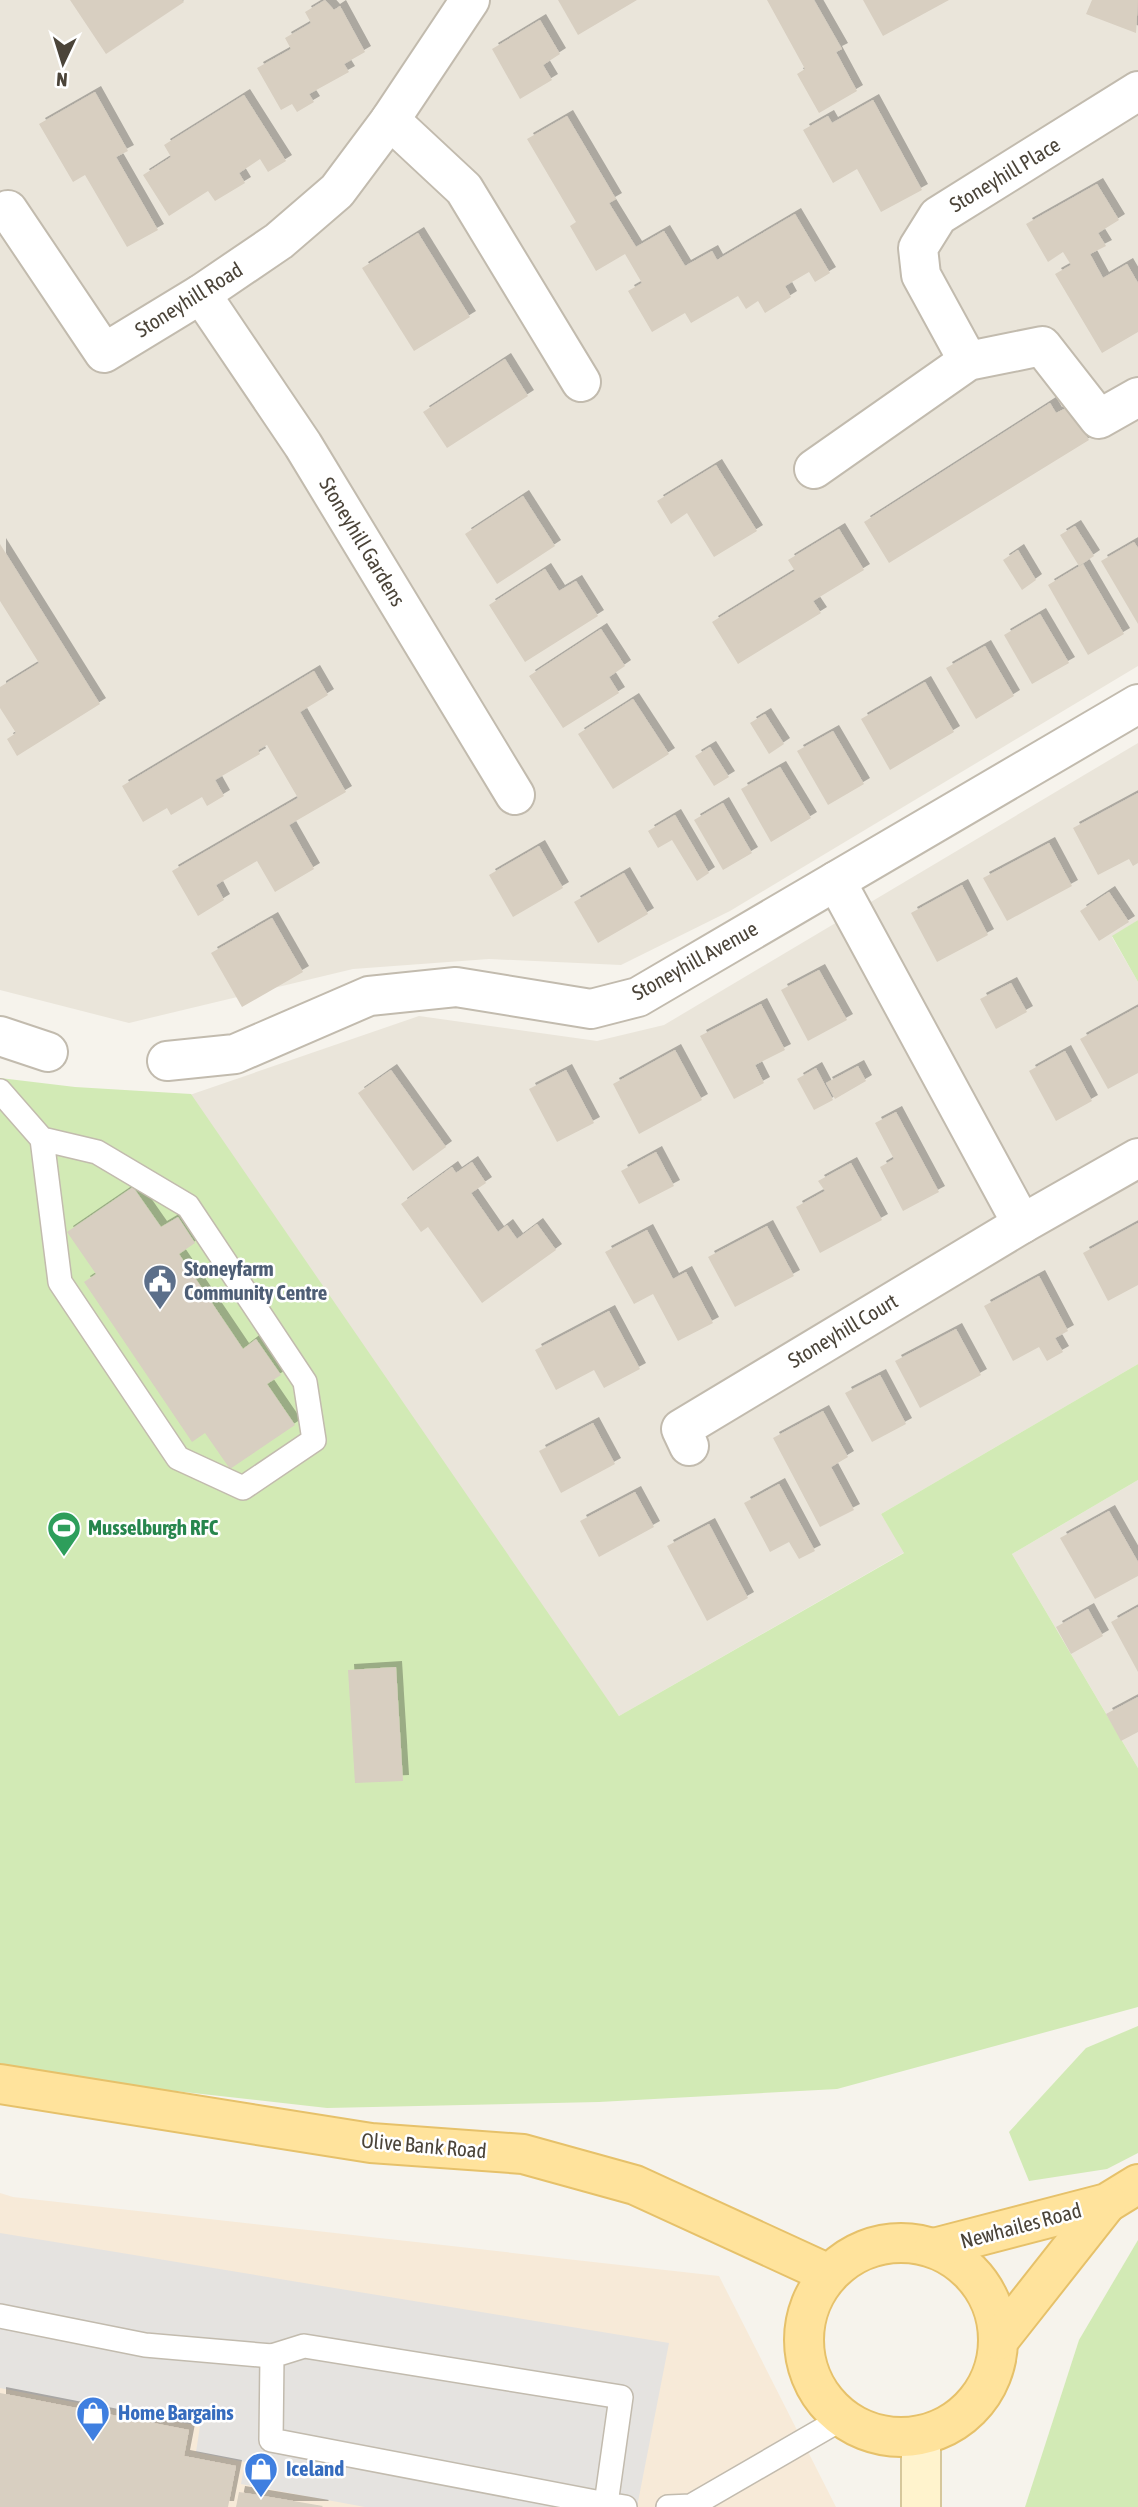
<svg xmlns="http://www.w3.org/2000/svg" width="1138" height="2507" viewBox="0 0 1138 2507" font-family="'Asap Condensed',sans-serif">
	<style>
		.residential { fill: #eae5da }
		.commercial { fill: #f7ead8 }
		.green { fill: #d2eab5 }
		.parking { fill: #e5e3e0 }
		.building { fill: #d8cfc1; filter: url(#shadow) }
		.lines { fill: none; stroke-linecap: round; stroke-linejoin: round }
		.service-casing { stroke: #c2bbae; stroke-width: 26 }
		.minor-casing { stroke: #c2bbae; stroke-width: 42 }
		.secondary-casing { stroke: #d6c79b; stroke-width: 42 }
		.primary-casing { stroke: #e6c16a; stroke-width: 42 }
		.service { stroke: #fff; stroke-width: 23 }
		.minor { stroke: #fff; stroke-width: 38 }
		.secondary { stroke: #fff3cd; stroke-width: 38 }
		.primary { stroke: #ffe39c; stroke-width: 38 }
		.labels { text-anchor: middle; stroke-width: 5; stroke-linejoin: round; paint-order: stroke }
		.street-label { font-size: 21px; fill: #4b4439; stroke: #fff }
		.service-label { font-size: 21px; font-weight: bold; fill: #4e5e75; stroke: #fff; text-anchor: start }
		.leisure-label { font-size: 21px; font-weight: bold; fill: #27864d; stroke: #fff; text-anchor: start }
		.shop-label { font-size: 21px; font-weight: bold; fill: #366cbe; stroke: #fff; text-anchor: start }
	</style>
	<defs>
		<filter id="shadow"><feDropShadow dx="6" dy="-6" stdDeviation="0" flood-color="#0004"/></filter>
	</defs>
	<rect width="100%" height="100%" fill="#f6f3ec"/>
	<g class="residential">
		<polygon points="0,0 1138,0 1138,666 730,911 621,965 489,959 353,969 129,1023 0,990"/>
		<polygon points="1138,743 1138,920 1112,937 1138,982 1138,1364 881,1514 905,1552 619,1716 178,1099 419,1016 597,1041 664,1025"/>
		<polygon points="1138,1480 1138,1768 1012,1554"/>
	</g>
	<polygon class="commercial" points="0,2193 13,2197 719,2276 836,2507 0,2507"/>
	<g class="green">
		<polygon points="1138,920 1138,982 1112,936"/>
		<polygon points="0,1078 75,1087 191,1094 619,1716 904,1553 881,1514 1138,1364 1138,1480 1012,1554 1138,1768 1138,2007 837,2089 599,2102 327,2108 58,2078 0,2063"/>
		<polygon points="1138,2026 1138,2153 1107,2169 1029,2181 1009,2132 1086,2048"/>
		<polygon points="1138,2240 1138,2507 1025,2507 1079,2340"/>
	</g>
	<polygon class="parking" points="0,2233 669,2343 637,2507 365,2507 241,2484 245,2462 196,2452 200,2426 0,2388"/>
	<g class="building">
		<polygon points="70,0 182,0 184,2 106,54"/>
		<polygon points="325,0 334,10 340,6 365,52 344,64 349,72 309,94 314,102 297,112 292,104 281,110 257,68 291,49 285,38 311,23 305,12"/>
		<polygon points="558,0 637,0 578,35"/>
		<polygon points="767,0 814,0 842,49 836,52 857,91 819,113 797,74 805,69"/>
		<polygon points="863,0 949,0 883,36"/>
		<polygon points="1092,0 1138,0 1136,33 1086,14"/>
		<polygon points="540,20 560,54 543,65 552,80 520,99 492,49"/>
		<polygon points="95,92 128,151 116,157 158,230 127,247 85,175 73,182 39,124"/>
		<polygon points="244,95 286,161 268,172 260,159 239,173 245,183 215,201 208,191 169,216 143,175 171,157 164,145"/>
		<polygon points="873,100 922,190 881,212 857,169 833,183 803,130 828,116 832,123"/>
		<polygon points="567,116 616,199 609,203 636,247 664,231 685,266 712,251 717,260 795,214 830,273 815,282 809,272 785,286 791,297 765,313 758,301 746,309 738,296 691,323 685,313 652,332 628,291 642,283 625,254 596,271 570,226 576,222 527,139"/>
		<polygon points="1097,184 1119,220 1098,233 1106,246 1090,254 1103,278 1127,264 1138,283 1138,332 1102,353 1055,274 1071,265 1063,252 1048,262 1026,224"/>
		<polygon points="418,233 470,317 414,351 362,268"/>
		<polygon points="505,359 528,396 447,448 423,412"/>
		<polygon points="1050,403 1056,413 1068,407 1089,440 889,563 864,522"/>
		<polygon points="716,465 757,531 714,557 687,513 671,524 657,501"/>
		<polygon points="523,496 555,546 497,584 465,534"/>
		<polygon points="1075,526 1094,556 1079,566 1060,535"/>
		<polygon points="839,529 864,570 813,601 821,613 738,664 712,622 795,571 788,560"/>
		<polygon points="1134,542 1138,548 1138,624 1101,561"/>
		<polygon points="0,544 100,704 17,756 7,739 16,733 0,708 0,687 39,663 0,601"/>
		<polygon points="1018,550 1036,580 1022,590 1003,560"/>
		<polygon points="1083,564 1124,634 1088,655 1048,585"/>
		<polygon points="545,569 559,591 576,581 598,616 525,662 489,605"/>
		<polygon points="1040,614 1069,663 1032,684 1004,635"/>
		<polygon points="601,629 625,666 609,677 619,693 563,728 529,676"/>
		<polygon points="985,646 1014,696 976,719 946,668"/>
		<polygon points="314,671 328,695 300,712 346,792 289,825 314,869 275,892 257,861 216,885 224,900 198,916 172,871 298,798 267,745 258,750 260,754 215,780 224,796 207,806 202,797 171,815 167,808 143,822 122,786"/>
		<polygon points="925,682 954,732 890,770 861,719"/>
		<polygon points="633,699 669,754 613,789 578,734"/>
		<polygon points="765,714 784,744 769,754 750,723"/>
		<polygon points="833,731 864,784 828,805 797,751"/>
		<polygon points="710,747 729,777 714,786 695,756"/>
		<polygon points="780,767 811,818 771,842 741,789"/>
		<polygon points="1138,793 1138,863 1133,866 1129,859 1098,875 1073,828"/>
		<polygon points="723,803 752,853 723,870 694,820"/>
		<polygon points="675,815 709,873 697,881 672,840 658,848 648,831"/>
		<polygon points="1049,843 1072,886 1007,921 983,878"/>
		<polygon points="539,846 563,888 513,917 489,875"/>
		<polygon points="624,873 648,914 598,943 574,902"/>
		<polygon points="962,885 988,935 937,962 911,913"/>
		<polygon points="1109,892 1129,922 1099,941 1080,911"/>
		<polygon points="272,918 303,972 242,1007 211,953"/>
		<polygon points="819,970 847,1020 808,1041 781,990"/>
		<polygon points="1011,983 1027,1012 996,1029 980,999"/>
		<polygon points="761,1004 785,1050 755,1065 764,1083 734,1099 700,1036"/>
		<polygon points="1138,1007 1138,1073 1108,1089 1080,1039"/>
		<polygon points="675,1050 702,1100 639,1134 613,1084"/>
		<polygon points="1065,1051 1092,1101 1056,1121 1029,1071"/>
		<polygon points="858,1066 866,1081 835,1099 826,1083"/>
		<polygon points="816,1068 833,1100 814,1110 797,1079"/>
		<polygon points="391,1070 446,1147 413,1171 358,1093"/>
		<polygon points="566,1070 594,1123 557,1142 529,1089"/>
		<polygon points="896,1112 939,1192 903,1211 880,1167 894,1159 875,1123"/>
		<polygon points="656,1152 674,1186 639,1204 621,1171"/>
		<polygon points="472,1162 486,1183 471,1193 498,1232 507,1225 517,1239 537,1224 556,1250 482,1303 428,1227 421,1232 401,1204 452,1167 456,1173"/>
		<polygon points="851,1163 882,1220 820,1253 796,1207 825,1191 818,1181"/>
		<polygon points="133,1187 161,1227 178,1217 195,1243 179,1254 243,1349 256,1339 281,1375 267,1384 295,1425 230,1469 205,1433 192,1442 84,1282 96,1274 67,1232"/>
		<polygon points="1138,1223 1138,1285 1108,1301 1083,1253"/>
		<polygon points="767,1226 794,1276 735,1307 708,1257"/>
		<polygon points="647,1230 673,1279 686,1272 713,1323 678,1341 653,1294 634,1304 605,1252"/>
		<polygon points="1039,1276 1068,1331 1055,1338 1063,1352 1047,1361 1039,1347 1013,1361 984,1306"/>
		<polygon points="609,1311 640,1369 604,1388 594,1370 556,1390 535,1350"/>
		<polygon points="956,1329 981,1375 920,1408 895,1361"/>
		<polygon points="880,1375 906,1424 872,1442 845,1393"/>
		<polygon points="823,1411 848,1457 831,1467 854,1510 820,1527 773,1438"/>
		<polygon points="593,1423 615,1464 561,1493 539,1451"/>
		<polygon points="779,1484 815,1551 799,1559 789,1542 770,1552 744,1503"/>
		<polygon points="635,1492 654,1527 599,1557 580,1521"/>
		<polygon points="1109,1511 1138,1562 1138,1576 1095,1599 1060,1538"/>
		<polygon points="709,1524 748,1598 707,1621 667,1546"/>
		<polygon points="1138,1607 1138,1672 1111,1622"/>
		<polygon points="1088,1609 1103,1636 1071,1654 1056,1627"/>
		<polygon points="396,1667 403,1781 355,1783 348,1670"/>
		<polygon points="1138,1697 1138,1732 1121,1741 1106,1714"/>
		<polygon points="0,2393 189,2430 184,2456 236,2466 228,2507 0,2507"/>
		<polygon points="239,2492 323,2506 322,2507 236,2507"/>
	</g>
	<g class="lines">
		<g class="service-casing">
			<g id="service">
				<polyline points="0,1091 42,1139 60,1282 178,1458 243,1488 314,1440 305,1382 188,1206 97,1152 42,1139"/>
				<polyline points="0,2316 145,2345 272,2356"/>
				<polyline points="606,2504 621,2397 304,2346 272,2356 271,2440 606,2504 625,2507"/>
				<polyline points="668,2507 691,2506 843,2418"/>
			</g>
		</g>
		<g class="minor-casing">
			<g id="minor">
				<polyline points="390,120 464,189 581,382"/>
				<polyline points="8,210 104,353 201,294 279,241 337,191 390,120 470,0"/>
				<polyline points="201,294 303,445 515,795"/>
				<polyline points="968,361 921,275 918,248 938,216 1138,91"/>
				<polyline points="814,469 968,361 1042,346 1099,419 1138,397"/>
				<polyline points="836,881 1022,1224"/>
				<polyline points="0,1036 48,1052"/>
				<polyline points="167,1061 235,1054 369,996 456,987 591,1009 638,997 1138,704"/>
				<polyline points="689,1446 681,1429 1022,1224 1138,1158"/>
			</g>
		</g>
		<g class="secondary-casing">
			<polyline id="secondary" points="921,2436 921,2507"/>
		</g>
		<g class="primary-casing">
			<g id="primary">
				<polyline points="0,2084 371,2143 523,2154 635,2185 829,2274"/>
				<circle cx="901" cy="2340" r="97"/>
				<polyline points="934,2248 1107,2203 1138,2184"/>
				<polyline points="999,2340 1107,2203"/>
			</g>
		</g>
		<use href="#service" class="service"/>
		<use href="#minor" class="minor"/>
		<use href="#secondary" class="secondary"/>
		<use href="#primary" class="primary"/>
	</g>
	<defs>
		<g id="civic-pin" transform="scale(1.75)"><path d="M0 17L-7.5 6A9.5 9.5 0 1 1 7.5 6Z" fill="#5c6f8a" stroke="#fff"/><path d="M-.6-6.5H3V-4.5H.6V-3L4-1V1h2V6H-6V1h2V-1L-.6-3ZM-1.2 2.5V6h2.4V2.5Z" fill="#fff"/></g>
		<g id="stadium-pin" transform="scale(1.75)"><path d="M0 17L-7.5 6A9.5 9.5 0 1 1 7.5 6Z" fill="#2e9e5b" stroke="#fff"/><path d="M0-5a6.5 5 0 1 0 0 10a6.5 5 0 1 0 0-10ZM-3.5-1.8h7v3.6h-7Z" fill="#fff"/></g>
		<g id="shop-pin" transform="scale(1.75)"><path d="M0 17L-7.5 6A9.5 9.5 0 1 1 7.5 6Z" fill="#3f7fe0" stroke="#fff"/><path d="M-5-2.5h2.3a2.7 3.5 0 0 1 5.4 0H5L5.5 6h-11ZM-1.5-2.5h3a1.5 2.3 0 0 0-3 0Z" fill="#fff"/></g>
	</defs>
	<g fill-rule="evenodd">
		<use href="#civic-pin" x="160" y="1281"/>
		<use href="#stadium-pin" x="64" y="1528"/>
		<use href="#shop-pin" x="93" y="2413"/>
		<use href="#shop-pin" x="261" y="2469"/>
	</g>
	<g class="labels">
		<g class="street-label">
			<text transform="translate(1005 175) rotate(-31)" y="7">Stoneyhill Place</text>
			<text transform="translate(189 300) rotate(-32)" y="7">Stoneyhill Road</text>
			<text transform="translate(362 542) rotate(59)" y="7">Stoneyhill Gardens</text>
			<text transform="translate(695 961) rotate(-29)" y="7">Stoneyhill Avenue</text>
			<text transform="translate(843 1331) rotate(-31)" y="7">Stoneyhill Court</text>
			<text transform="translate(424 2146) rotate(5)" y="7">Olive Bank Road</text>
			<text transform="translate(1021 2226) rotate(-15)" y="7">Newhailes Road</text>
		</g>
		<g class="service-label">
			<text x="184" y="1276">Stoneyfarm<tspan x="184" dy="24">Community Centre</tspan></text>
		</g>
		<g class="leisure-label">
			<text x="88" y="1535">Musselburgh RFC</text>
		</g>
		<g class="shop-label">
			<text x="118" y="2420">Home Bargains</text>
			<text x="286" y="2476">Iceland</text>
		</g>
	</g>
	<g transform="translate(63 63) rotate(184)" stroke="#ffffff" stroke-width="5" paint-order="stroke">
	<path d="M0-5L12 26L0 18L-12 26Z" fill="#4b4439"/>
	<text y="-10" font-size="19" font-weight="bold" text-anchor="middle" fill="#4b4439">N</text>
	</g>
</svg>
